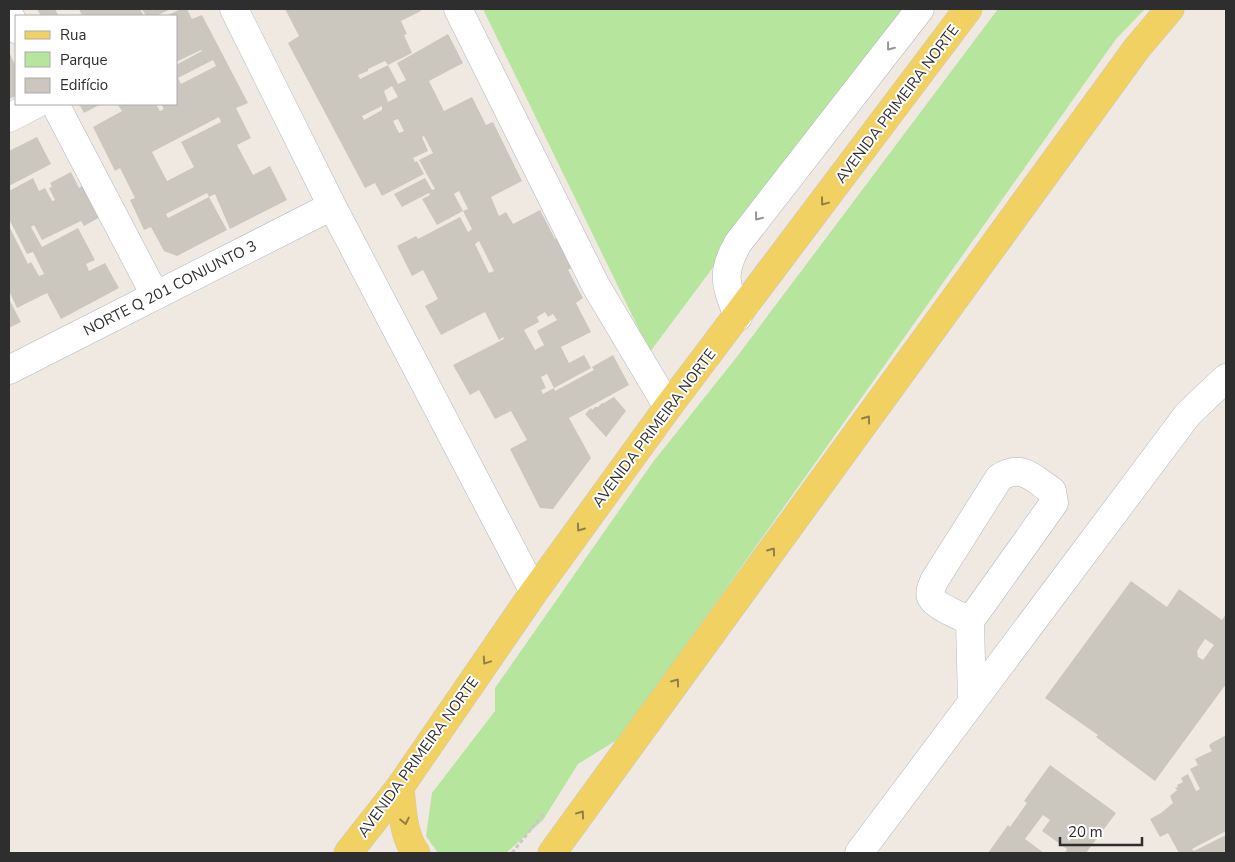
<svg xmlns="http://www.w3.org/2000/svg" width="1235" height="862" viewBox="0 0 1235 862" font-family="'Nunito Sans',sans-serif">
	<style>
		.green { fill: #b6e59e }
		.building { fill: #cbc7bf; fill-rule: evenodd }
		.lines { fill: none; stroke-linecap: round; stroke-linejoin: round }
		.minor-casing { stroke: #b4b7c1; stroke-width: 29 }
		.major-casing { stroke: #c9c9c9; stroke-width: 29 }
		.path { stroke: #c9c9c9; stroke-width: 3; stroke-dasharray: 4 2.5; stroke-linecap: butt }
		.minor { stroke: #fff; stroke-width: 28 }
		.major { stroke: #f2d163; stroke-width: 28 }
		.oneway { stroke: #969696 }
		.oneway2 { stroke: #908048 }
		.labels { text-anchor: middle; stroke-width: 4; stroke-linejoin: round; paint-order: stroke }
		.street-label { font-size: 15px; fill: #2e2e2e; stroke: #fff }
	</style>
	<rect width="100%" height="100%" fill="#efe9e1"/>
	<g class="green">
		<polygon points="483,9 905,9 650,352"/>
		<polygon points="998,9 1145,9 1116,39 620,738 578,764 543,820 506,853 438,853 426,836 432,793 495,711 495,688 653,462 736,358"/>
	</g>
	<g class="building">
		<polygon points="37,9 55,9 58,15 41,16"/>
		<polygon points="79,9 140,9 144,16 82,16"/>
		<polygon points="142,9 171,9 156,16 146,16"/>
		<path d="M 181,9 L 187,9 L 192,19 L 202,15 L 248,103 L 236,108 L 251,138 L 237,145 L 253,175 L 270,166 L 287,200 L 230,229 L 215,194 L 209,197 L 227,230 L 177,256 L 164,251 L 151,227 L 144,230 L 130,200 L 135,198 L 120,168 L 115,171 L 93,127 L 122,111 L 117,104 L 156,104 L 160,111 L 164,109 L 161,104 L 176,104 L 176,65 L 202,51 L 201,50 L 176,62 L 176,16 L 166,16 ZM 213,60 L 216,66 L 181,84 L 178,78 ZM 219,117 L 221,122 L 181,142 L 194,167 L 167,181 L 152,152 ZM 207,193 L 209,197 L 168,218 L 166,214 Z"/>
		<path d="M 285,9 L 420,9 L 421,11 L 401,21 L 407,34 L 404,35 L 412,53 L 388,65 L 385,61 L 368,69 L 368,71 L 358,75 L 360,79 L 388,65 L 398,84 L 406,80 L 397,63 L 448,34 L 463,63 L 429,81 L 444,111 L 472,97 L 486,125 L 493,122 L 522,181 L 491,197 L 499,216 L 506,212 L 513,224 L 540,210 L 555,239 L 558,238 L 573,267 L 568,270 L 583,298 L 576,303 L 591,332 L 561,347 L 569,363 L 584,355 L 591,368 L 554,388 L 555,391 L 594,370 L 592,367 L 613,355 L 629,385 L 569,418 L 591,458 L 553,509 L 540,508 L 510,449 L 527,440 L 511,411 L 495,419 L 479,390 L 470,395 L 453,365 L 504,339 L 503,337 L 499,340 L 485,312 L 441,335 L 425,306 L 438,299 L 423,270 L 412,276 L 397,246 L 416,236 L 418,239 L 460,217 L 468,232 L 472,229 L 463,211 L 468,209 L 459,191 L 454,194 L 463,211 L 437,225 L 422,199 L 430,195 L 429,193 L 402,207 L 394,194 L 425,178 L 432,190 L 435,189 L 419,160 L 433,153 L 424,136 L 422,137 L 428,151 L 413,158 L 415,162 L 417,161 L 424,174 L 382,196 L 375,183 L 365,188 L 288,43 L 299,36 ZM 392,86 L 398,97 L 388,102 L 384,91 ZM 382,106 L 382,110 L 364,120 L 362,116 ZM 398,119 L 404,131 L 399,133 L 393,121 ZM 479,241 L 494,271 L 489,273 L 475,244 ZM 545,312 L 548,317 L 553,314 L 557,320 L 537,331 L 544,345 L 535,350 L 524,330 L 539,322 L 537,317 ZM 547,374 L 554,388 L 543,394 L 541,390 L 546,388 L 541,377 Z"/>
		<polygon points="9,52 16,67 16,96 9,99"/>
		<polygon points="79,104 101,104 84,113"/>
		<polygon points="37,137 51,164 9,186 9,151"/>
		<polygon points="71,172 79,188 85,184 102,216 84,226 81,221 42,240 34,225 31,227 42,247 78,228 95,260 86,264 89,271 105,263 119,288 61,319 47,293 17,308 9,291 9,226 28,264 31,262 39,276 44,274 33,252 27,254 9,219 9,191 33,178 39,191 45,188 52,201 55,200 49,188 52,187 50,183"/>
		<polygon points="9,299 21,322 9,328"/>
		<polygon points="614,397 626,411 606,437 585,414 591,408 592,410 595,407 598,407 602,403 604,403"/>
		<path d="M 1131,581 L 1167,607 L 1179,589 L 1222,620 L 1226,614 L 1226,684 L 1155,781 L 1096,737 L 1098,735 L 1045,698 ZM 1205,639 L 1214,645 L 1203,660 L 1198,657 L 1197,651 Z"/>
		<polygon points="1226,735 1226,831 1192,849 1194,851 1226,835 1226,853 1179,853 1168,833 1160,837 1150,819 1161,813 1173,803 1170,796 1177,790 1175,788 1178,787 1177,785 1183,782 1181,778 1188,774 1196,791 1200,789 1190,769 1198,765 1195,759 1212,751 1209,746 1210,744"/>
		<polygon points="1050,765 1116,813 1086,853 1065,853 1067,849 1042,831 1050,820 1043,815 1025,839 1044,853 988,853 1008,825 1010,827 1027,803 1024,801"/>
	</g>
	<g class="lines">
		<g class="minor-casing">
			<g id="minor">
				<polyline points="234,9 332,206 534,592"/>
				<polyline points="458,9 596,286 668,407"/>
				<polyline points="9,14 16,29"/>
				<polyline points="55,104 155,295"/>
				<polyline points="9,118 36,104"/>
				<path d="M 738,317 C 726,284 720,275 738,243 L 920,9"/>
				<polyline points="9,370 332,206"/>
				<path d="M 970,621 C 961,616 936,607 931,597 C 929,592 932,586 934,581 L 999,478 C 1021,463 1033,478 1052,491 L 1054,503 L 970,621 L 972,702"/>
				<polyline points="859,853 1188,414 1226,378"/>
			</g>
		</g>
		<g class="major-casing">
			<g id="major">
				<path d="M 400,787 C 402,808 403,836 416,853"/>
				<polyline points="348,853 400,787 534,592 668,407 968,9"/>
				<polyline points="552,853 1137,48 1170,9"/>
			</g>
		</g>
		<polyline class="path" points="512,853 543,814"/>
		<use href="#minor" class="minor"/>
		<use href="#major" class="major"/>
	</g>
	<defs><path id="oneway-chevron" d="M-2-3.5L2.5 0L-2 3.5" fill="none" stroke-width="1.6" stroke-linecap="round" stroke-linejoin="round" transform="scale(1.25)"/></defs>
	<g class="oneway">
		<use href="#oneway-chevron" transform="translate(890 47) rotate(128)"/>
		<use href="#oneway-chevron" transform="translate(758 217) rotate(128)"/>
	</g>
	<g class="oneway2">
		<use href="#oneway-chevron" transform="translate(824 202) rotate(127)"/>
		<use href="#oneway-chevron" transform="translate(867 419) rotate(-54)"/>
		<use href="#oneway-chevron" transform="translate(580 528) rotate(126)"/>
		<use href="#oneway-chevron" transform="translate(772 551) rotate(-54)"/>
		<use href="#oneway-chevron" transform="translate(486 661) rotate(124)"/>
		<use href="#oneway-chevron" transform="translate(676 682) rotate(-54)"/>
		<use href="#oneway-chevron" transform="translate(581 814) rotate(-54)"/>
		<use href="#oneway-chevron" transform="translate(405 821) rotate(78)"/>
	</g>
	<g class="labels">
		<g class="street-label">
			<text transform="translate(897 104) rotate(-53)" y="5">AVENIDA PRIMEIRA NORTE</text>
			<text transform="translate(170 288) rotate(-27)" y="5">NORTE Q 201 CONJUNTO 3</text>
			<text transform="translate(654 428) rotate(-53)" y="5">AVENIDA PRIMEIRA NORTE</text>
			<text transform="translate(418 757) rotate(-54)" y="5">AVENIDA PRIMEIRA NORTE</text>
		</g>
	</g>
	<rect width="1235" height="862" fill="none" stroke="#2e2e2e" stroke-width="20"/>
	<rect x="15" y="15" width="162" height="90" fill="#ffffff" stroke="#ababab"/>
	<rect x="25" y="31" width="25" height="8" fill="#f2d163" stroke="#ababab"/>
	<text x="60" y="40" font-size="15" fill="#2e2e2e">Rua</text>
	<rect x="25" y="52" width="25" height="15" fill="#b6e59e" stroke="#ababab"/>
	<text x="60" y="65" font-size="15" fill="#2e2e2e">Parque</text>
	<rect x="25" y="78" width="25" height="15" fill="#cbc7bf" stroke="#ababab"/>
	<text x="60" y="90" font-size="15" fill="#2e2e2e">Edifício</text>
	<path d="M1060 837v8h82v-8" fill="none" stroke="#2e2e2e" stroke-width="2.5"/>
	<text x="1068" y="837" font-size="15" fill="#2e2e2e" stroke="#ffffff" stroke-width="4" paint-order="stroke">20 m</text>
</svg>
